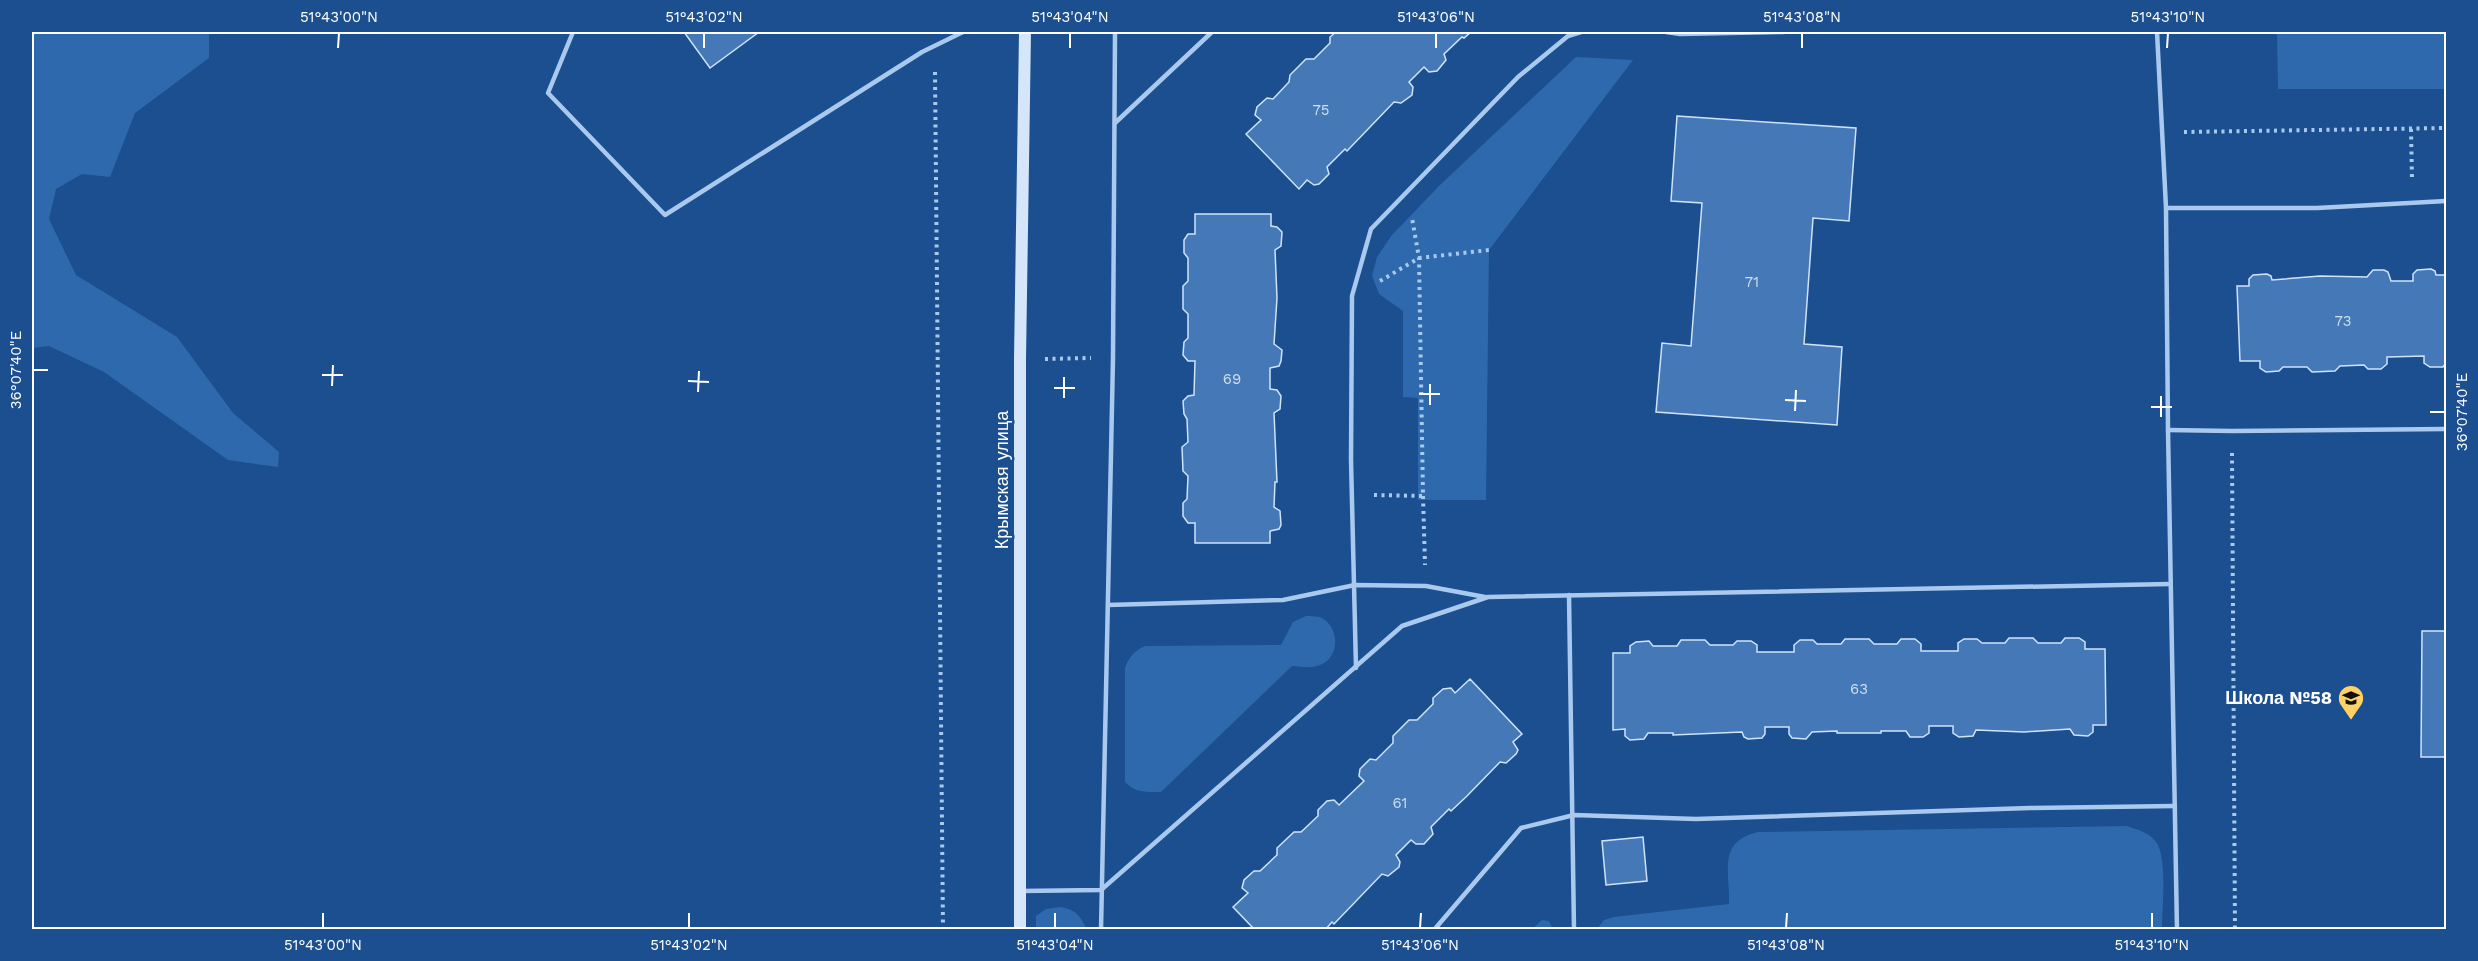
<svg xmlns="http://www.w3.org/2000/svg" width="2478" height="961" viewBox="0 0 2478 961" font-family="'Work Sans',sans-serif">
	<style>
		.green { fill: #2e69ad }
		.building { fill: #4478b7; stroke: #cfe3fa; stroke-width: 1.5 }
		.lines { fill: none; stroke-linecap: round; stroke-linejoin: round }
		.path { stroke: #a9c9ee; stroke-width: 4; stroke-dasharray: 3 4.5; stroke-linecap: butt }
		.lane { stroke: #a9c9ee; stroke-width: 4.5 }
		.secondary { stroke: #d6e6fa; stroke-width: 12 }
		.ticks { fill: none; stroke: #fff; stroke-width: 2 }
		.labels { text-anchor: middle; stroke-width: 5; stroke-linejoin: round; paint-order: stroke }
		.number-label { font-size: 15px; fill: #d0dded }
		.street-label { font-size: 18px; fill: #fff; stroke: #1b4f8f }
		.poi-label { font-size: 18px; font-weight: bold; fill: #fff; stroke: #1b4f8f; text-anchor: end }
		.neatline { fill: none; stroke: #fff; stroke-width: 2 }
		.ticks-label { font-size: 15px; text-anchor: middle; fill: #fff }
	</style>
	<rect width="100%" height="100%" fill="#1b4f8f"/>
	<g class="green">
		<polygon points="32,32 209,32 209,58 135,113 110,177 82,174 56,189 49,219 76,275 177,337 233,413 279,452 278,467 228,460 104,372 49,346 32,348"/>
		<polygon points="2277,32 2446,32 2446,89 2278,89"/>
		<polygon points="1576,57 1633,60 1489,250 1486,500 1418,500 1418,398 1403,397 1403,311 1379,294 1372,276 1377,257 1392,235 1440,185"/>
		<path d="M 1306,616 C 1310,616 1316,616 1320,617 C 1338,625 1341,653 1324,663 C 1315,669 1302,667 1292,666 L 1161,792 C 1146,792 1135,793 1125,782 L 1125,668 C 1129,657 1134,651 1145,646 L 1281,645 L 1293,622 Z"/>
		<path d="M 2127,826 C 2138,830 2152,833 2158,845 C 2167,865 2162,907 2162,929 L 1597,929 L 1604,920 L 1614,917 L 1729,904 C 1730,871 1717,842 1758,832 Z"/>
		<path d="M 1060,907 C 1074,909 1081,915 1086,929 L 1036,929 L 1036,916 L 1046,909 Z"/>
		<polygon points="1542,920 1549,921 1553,929 1532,929"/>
	</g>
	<g class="building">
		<polygon points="684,32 759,32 710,68"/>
		<polygon points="1336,32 1471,32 1464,38 1462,37 1444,54 1446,60 1437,71 1429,72 1424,67 1409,82 1413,87 1412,95 1401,103 1394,102 1347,151 1345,149 1327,167 1329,174 1319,184 1314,185 1307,180 1299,189 1246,134 1261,120 1255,115 1257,107 1267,98 1273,99 1289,82 1290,75 1306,59 1314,59 1330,43 1330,37"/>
		<polygon points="1677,116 1856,128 1849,221 1813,218 1804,344 1842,347 1837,425 1656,412 1662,343 1691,346 1702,203 1671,201"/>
		<polygon points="1195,214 1271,214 1271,226 1277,227 1282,232 1281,246 1275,250 1277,298 1274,344 1282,350 1281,361 1279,366 1270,368 1270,389 1277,390 1281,396 1280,409 1274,413 1277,482 1275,482 1274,507 1280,511 1281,525 1279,529 1270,531 1270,543 1195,543 1195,523 1188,523 1183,516 1183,503 1187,499 1188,476 1183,471 1182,447 1188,442 1187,419 1184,414 1183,401 1188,396 1194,395 1195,361 1188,361 1183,355 1184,342 1188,338 1188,314 1183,309 1183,286 1188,281 1188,258 1184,253 1184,240 1188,234 1195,234"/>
		<polygon points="2431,269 2435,271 2436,275 2446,275 2446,363 2443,367 2430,367 2424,363 2424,356 2387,357 2387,364 2381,369 2368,369 2364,365 2340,366 2335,371 2312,372 2307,367 2283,367 2279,371 2266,372 2260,368 2260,361 2240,361 2237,286 2249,286 2249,279 2253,275 2267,274 2271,276 2272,280 2320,276 2367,277 2373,270 2384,270 2388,272 2391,281 2413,281 2413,274 2417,270"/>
		<polygon points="2422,631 2446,631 2446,757 2421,757"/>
		<polygon points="2009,638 2033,638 2038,643 2061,643 2065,638 2079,638 2085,642 2085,649 2105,649 2106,725 2093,725 2093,732 2088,736 2074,735 2070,729 2024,732 1976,730 1973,736 1959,737 1953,733 1953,726 1929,726 1929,733 1923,737 1910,737 1906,731 1881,731 1881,733 1837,733 1837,731 1812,732 1806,739 1792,738 1789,734 1789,727 1765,727 1765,734 1762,738 1748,739 1744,737 1742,732 1673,735 1673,733 1648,733 1644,739 1630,740 1625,736 1625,729 1613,730 1613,653 1630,653 1630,646 1636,642 1649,641 1653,646 1677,646 1681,640 1705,640 1710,645 1733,645 1737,641 1751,641 1757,645 1757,652 1794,652 1794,645 1800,640 1813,640 1817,644 1841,644 1845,639 1869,639 1874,644 1897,644 1901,639 1915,639 1921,644 1921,651 1958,651 1958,643 1964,639 1977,639 1982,643 2005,643"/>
		<polygon points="1470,679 1522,734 1513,742 1518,750 1516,754 1506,763 1500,762 1467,796 1451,811 1449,809 1431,827 1433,834 1424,844 1416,844 1411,840 1396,855 1400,862 1399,867 1388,876 1382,874 1334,924 1332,922 1325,930 1255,930 1233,907 1248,893 1242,888 1244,880 1254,871 1260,871 1277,855 1277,848 1294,832 1301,832 1318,816 1318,810 1327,801 1334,800 1339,805 1364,781 1359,776 1360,769 1370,759 1376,760 1393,743 1393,736 1409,720 1417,720 1433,704 1433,698 1443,689 1451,688 1455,693"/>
		<polygon points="1643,837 1647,881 1606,885 1602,841"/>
	</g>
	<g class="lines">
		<g class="path">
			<polyline points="935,72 943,930"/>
			<polyline points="2411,129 2412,180"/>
			<polyline points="2184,132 2446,128"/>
			<polyline points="1380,281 1419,258 1489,250"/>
			<polyline points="1045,359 1091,358"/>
			<polyline points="2232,453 2235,930"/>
			<polyline points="1374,495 1423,496 1419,258 1412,218"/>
			<polyline points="1423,496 1425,565"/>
		</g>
		<g class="lane">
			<polyline points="573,32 548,93 665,215 922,52 963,32"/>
			<polyline points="1666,32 1680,34 1784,32"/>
			<polyline points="2157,32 2166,208 2168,430 2177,930"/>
			<polyline points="1115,123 1212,32"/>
			<polyline points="2166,208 2317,208 2446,201"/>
			<polyline points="2168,430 2232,431 2446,429"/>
			<polyline points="1569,595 1574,930"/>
			<polyline points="1108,605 1283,600 1355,585 1426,586 1485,597"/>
			<polyline points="1356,668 1351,460 1352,296 1371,229 1518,77 1568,36 1581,32"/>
			<polyline points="1020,891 1101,890 1402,626 1488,597 2170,584"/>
			<polyline points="1101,930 1113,358 1115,32"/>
			<polyline points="1434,930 1521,828 1574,815 1696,819 2030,808 2175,806"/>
		</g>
		<polyline class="secondary" points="1020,930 1020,359 1025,32"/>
	</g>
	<path class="ticks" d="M 338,48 L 339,33M 704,48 L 704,33M 1070,48 L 1070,33M 1436,48 L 1436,33M 1802,48 L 1802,33M 2167,48 L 2168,33M 33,370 L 48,370M 322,375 L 343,375M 688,381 L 709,382M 332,386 L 333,365M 1054,388 L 1075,388M 698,392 L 699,371M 1419,394 L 1440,394M 1064,398 L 1064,377M 1785,400 L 1806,401M 1430,405 L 1430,384M 2151,407 L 2172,407M 1795,411 L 1796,390M 2430,412 L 2445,412M 2161,417 L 2161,396M 323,928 L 323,913M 689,928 L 689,913M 1055,928 L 1055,913M 1420,928 L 1421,913M 1786,928 L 1787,913M 2152,928 L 2152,913"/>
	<defs>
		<g id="school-pin" transform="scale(1.35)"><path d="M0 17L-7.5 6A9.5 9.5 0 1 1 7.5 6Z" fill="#ffd166" stroke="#1b4f8f"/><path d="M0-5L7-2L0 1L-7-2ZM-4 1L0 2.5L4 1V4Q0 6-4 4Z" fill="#111"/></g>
	</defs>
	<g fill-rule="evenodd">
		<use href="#school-pin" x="2351" y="698"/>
	</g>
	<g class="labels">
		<g class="number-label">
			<text x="1321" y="115">75</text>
			<text x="1752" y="287">71</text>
			<text x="2343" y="326">73</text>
			<text x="1232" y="384">69</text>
			<text x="1859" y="694">63</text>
			<text x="1400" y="808">61</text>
		</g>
		<g class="street-label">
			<text transform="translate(1002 480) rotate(-90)" y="6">Крымская улица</text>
		</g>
		<g class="poi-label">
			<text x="2332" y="704">Школа №58</text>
		</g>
	</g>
	<rect width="2478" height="961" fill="none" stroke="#1b4f8f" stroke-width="66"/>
	<rect x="33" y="33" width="2412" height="895" class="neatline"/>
	<g class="ticks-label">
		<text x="339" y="22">51°43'00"N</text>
		<text x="704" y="22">51°43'02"N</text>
		<text x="1070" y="22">51°43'04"N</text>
		<text x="1436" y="22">51°43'06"N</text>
		<text x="1802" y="22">51°43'08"N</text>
		<text x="2168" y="22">51°43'10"N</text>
		<text transform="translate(16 370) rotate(-90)" y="5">36°07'40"E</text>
		<text transform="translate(2462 412) rotate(-90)" y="5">36°07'40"E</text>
		<text x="323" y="950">51°43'00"N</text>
		<text x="689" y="950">51°43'02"N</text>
		<text x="1055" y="950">51°43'04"N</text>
		<text x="1420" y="950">51°43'06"N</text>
		<text x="1786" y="950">51°43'08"N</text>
		<text x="2152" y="950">51°43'10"N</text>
	</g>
</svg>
